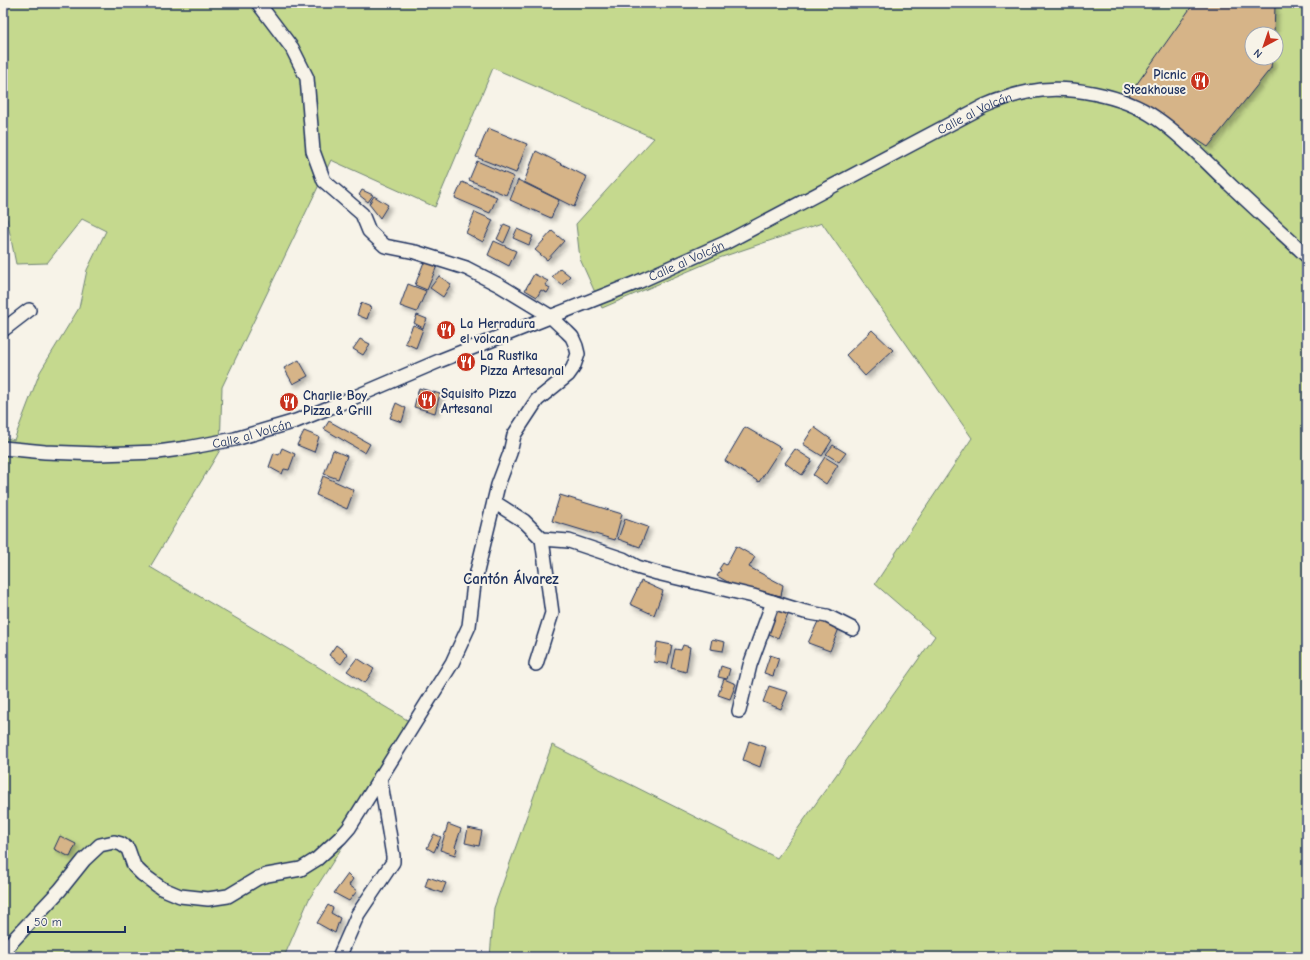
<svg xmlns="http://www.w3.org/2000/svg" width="1310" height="960" viewBox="0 0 1310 960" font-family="'Comic Neue',sans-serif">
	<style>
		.green { fill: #c5d98e; stroke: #708476; fill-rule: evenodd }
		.building { fill: #d6b488; stroke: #1b2f5e; filter: url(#shadow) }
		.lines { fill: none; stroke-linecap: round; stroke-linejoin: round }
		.minor-casing { stroke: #1b2f5e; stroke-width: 16 }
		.minor { stroke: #f7f3e8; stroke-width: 13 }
		.labels { text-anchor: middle; stroke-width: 4; stroke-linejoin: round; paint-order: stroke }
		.poi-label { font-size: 13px; font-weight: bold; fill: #1b2f5e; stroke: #f7f3e8; text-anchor: start }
		.street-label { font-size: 13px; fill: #1b2f5e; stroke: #f7f3e8 }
		.quarter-label { font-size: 15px; font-weight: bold; fill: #1b2f5e; stroke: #f7f3e8 }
	</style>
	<defs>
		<filter id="shadow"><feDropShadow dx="3.5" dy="3.5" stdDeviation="2" flood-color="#0004"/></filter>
	</defs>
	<rect width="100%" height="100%" fill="#f7f3e8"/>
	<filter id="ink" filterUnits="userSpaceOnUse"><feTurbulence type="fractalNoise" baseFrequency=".025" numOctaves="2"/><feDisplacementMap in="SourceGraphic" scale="8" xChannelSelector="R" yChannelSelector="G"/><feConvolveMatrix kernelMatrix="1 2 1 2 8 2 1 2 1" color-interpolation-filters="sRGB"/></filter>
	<g filter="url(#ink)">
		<path class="green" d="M 3,3 L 1307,3 L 1307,957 L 490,957 L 494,908 L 552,745 L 777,858 L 935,636 L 875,584 L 972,438 L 822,223 L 719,258 L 602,308 L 580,259 L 576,224 L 654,138 L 493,68 L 435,207 L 331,160 L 222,387 L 220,450 L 150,567 L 414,724 L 369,805 L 309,899 L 284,957 L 3,957 L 3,437 L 14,440 L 40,372 L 79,308 L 87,270 L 106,231 L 82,219 L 47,263 L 16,264 L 7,219 L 3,217 ZM 1252,34 L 1276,34 L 1276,58 L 1252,58 Z"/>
		<g class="building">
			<polygon points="1194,3 1270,3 1275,6 1274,34 1252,34 1252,58 1272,58 1271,68 1208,147 1129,95"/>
			<polygon points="488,128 527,144 516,173 476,157"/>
			<polygon points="536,151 587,177 574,207 524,182"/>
			<polygon points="477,161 514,177 506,195 469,180"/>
			<polygon points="518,180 559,200 551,218 510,200"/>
			<polygon points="462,182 497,197 490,213 455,198"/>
			<polygon points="362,190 373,195 368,202 359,195"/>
			<polygon points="374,196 388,205 380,218 369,204"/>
			<polygon points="475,212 493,220 483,242 466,233"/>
			<polygon points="504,224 511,227 504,243 497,239"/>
			<polygon points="517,229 533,236 529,245 513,238"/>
			<polygon points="552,231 564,241 547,260 535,250"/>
			<polygon points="494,241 516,251 509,266 488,255"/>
			<polygon points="424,262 437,266 427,290 415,285"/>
			<polygon points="560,268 570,276 562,285 552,277"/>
			<polygon points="534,274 548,281 545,285 550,288 547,293 541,290 537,297 525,290"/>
			<polygon points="439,276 451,284 443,297 430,288"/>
			<polygon points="408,284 426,291 417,312 400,306"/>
			<polygon points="361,303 371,307 367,319 357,315"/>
			<polygon points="417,315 427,319 423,328 414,323"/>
			<polygon points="413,325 423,329 416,348 405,343"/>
			<polygon points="872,330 893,350 865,376 846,355"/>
			<polygon points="360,339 370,344 363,355 353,349"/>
			<polygon points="299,360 308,376 293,384 284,368"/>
			<polygon points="419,388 440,394 435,413 414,407"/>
			<polygon points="396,403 406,408 402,422 390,418"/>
			<polygon points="329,421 370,444 365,453 324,429"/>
			<polygon points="745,427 781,448 759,482 725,461"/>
			<polygon points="814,427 832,440 822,456 803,444"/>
			<polygon points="304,431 319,437 314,452 297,445"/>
			<polygon points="833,445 846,453 839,462 826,454"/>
			<polygon points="282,448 295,454 289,470 284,469 282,474 269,467 274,453 279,455"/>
			<polygon points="795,449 812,460 802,475 785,463"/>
			<polygon points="333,450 347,456 338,479 324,474"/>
			<polygon points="825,457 838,465 826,484 813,475"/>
			<polygon points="323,476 354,490 347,509 316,495"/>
			<polygon points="560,495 622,514 615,540 552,521"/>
			<polygon points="625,519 648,527 640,547 618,539"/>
			<polygon points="736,546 755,557 749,567 783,585 781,596 733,585 717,576 721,570 719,569 723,563 726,565"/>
			<polygon points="641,581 663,591 654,615 630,604"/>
			<polygon points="775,609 788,615 778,638 765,632"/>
			<polygon points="820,617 840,626 830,651 808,643"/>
			<polygon points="712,639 725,642 723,651 710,649"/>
			<polygon points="657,642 672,645 668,664 654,662"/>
			<polygon points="336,645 348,654 341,664 329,655"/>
			<polygon points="683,645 690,647 686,672 671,668 675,649 681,650"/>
			<polygon points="770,655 779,658 773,676 764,673"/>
			<polygon points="357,658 374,669 365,683 347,671"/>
			<polygon points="721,666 730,669 727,679 718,677"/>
			<polygon points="724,679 736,684 730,699 718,695"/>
			<polygon points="769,686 788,692 781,709 763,702"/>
			<polygon points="749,741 766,747 760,767 743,760"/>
			<polygon points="448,824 461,829 455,847 457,849 455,855 440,850"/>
			<polygon points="468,828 482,831 479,846 465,843"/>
			<polygon points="434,834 441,837 434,852 427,848"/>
			<polygon points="60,836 76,844 70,857 54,849"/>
			<polygon points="348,874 353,879 349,885 357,891 349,901 334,893"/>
			<polygon points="428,877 446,883 442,893 425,887"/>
			<polygon points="328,905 333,908 331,913 340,918 335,933 317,923"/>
		</g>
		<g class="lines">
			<g class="minor-casing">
				<g id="minor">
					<polyline points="3,330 29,310"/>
					<path id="s1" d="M 3,448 L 45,452 L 99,454 L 158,452 L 187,448 L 235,439 L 296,421 L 341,403 L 439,361 L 638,282 L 725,243 L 984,106 C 998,100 1013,95 1028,92 C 1067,84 1123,95 1156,118 C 1181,135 1202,158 1224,179 C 1251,205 1279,230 1307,256"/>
					<polyline points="494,502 524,521 542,539 569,541 623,559 637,567 657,573 753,596 805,612 827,616 853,629"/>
					<polyline points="536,664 552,613 542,539"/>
					<polyline points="739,711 750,665 773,602"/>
					<polyline points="3,951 60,890 84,860 100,845 114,842 121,844 128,849 134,866 142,874 161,888 180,896 208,899 228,896 258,878 267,875 301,869 317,859 341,837 349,828 452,663 469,626 474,584 498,485 510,453 514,435 537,400 568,375 573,368 578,354 576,346 572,337 567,332 550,316 499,285 466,268 415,252 385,246 369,231 362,214 324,181 313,151 307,78 292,48 258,3"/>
					<polyline points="339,957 358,914 393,862 393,856 380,777"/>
				</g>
			</g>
			<use href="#minor" class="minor"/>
		</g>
	</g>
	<defs>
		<g id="restaurant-disc" transform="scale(1)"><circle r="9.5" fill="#c8321e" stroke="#f7f3e8"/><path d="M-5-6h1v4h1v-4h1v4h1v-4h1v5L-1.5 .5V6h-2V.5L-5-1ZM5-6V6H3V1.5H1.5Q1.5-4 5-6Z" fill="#fff"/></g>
	</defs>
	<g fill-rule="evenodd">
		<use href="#restaurant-disc" x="1200" y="81"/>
		<use href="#restaurant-disc" x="446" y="330"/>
		<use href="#restaurant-disc" x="466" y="362"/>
		<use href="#restaurant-disc" x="427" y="400"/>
		<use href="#restaurant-disc" x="289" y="402"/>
	</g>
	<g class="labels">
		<g class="poi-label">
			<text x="1186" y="79" text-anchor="end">Picnic<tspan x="1186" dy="15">Steakhouse</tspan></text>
			<text x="460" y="328">La Herradura<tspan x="460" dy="15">el volcan</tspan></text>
			<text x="480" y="360">La Rustika<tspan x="480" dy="15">Pizza Artesanal</tspan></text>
			<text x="441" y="398">Squisito Pizza<tspan x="441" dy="15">Artesanal</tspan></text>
			<text x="303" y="400">Charlie Boy<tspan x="303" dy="15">Pizza &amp; Grill</tspan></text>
		</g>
		<g class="street-label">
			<text dy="5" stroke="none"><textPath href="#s1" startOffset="1043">Calle al Volcán</textPath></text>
			<text dy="5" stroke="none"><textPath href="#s1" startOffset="719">Calle al Volcán</textPath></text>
			<text dy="5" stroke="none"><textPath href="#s1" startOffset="251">Calle al Volcán</textPath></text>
		</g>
		<g class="quarter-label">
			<text x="511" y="584">Cantón Álvarez</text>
		</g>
	</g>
	<rect width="1310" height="960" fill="none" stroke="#f7f3e8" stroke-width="16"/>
	<rect x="8" y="8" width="1294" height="944" fill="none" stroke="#1b2f5e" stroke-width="1.5" filter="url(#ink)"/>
	<g transform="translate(1264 46) rotate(220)"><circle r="19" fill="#f7f3e8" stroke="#9fa5b1"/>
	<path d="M0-3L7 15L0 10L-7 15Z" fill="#c8321e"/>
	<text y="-6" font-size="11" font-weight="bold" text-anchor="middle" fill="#1b2f5e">N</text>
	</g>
	<path d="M28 926v6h97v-6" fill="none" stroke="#1b2f5e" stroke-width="2"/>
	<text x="34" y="926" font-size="12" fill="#1b2f5e" stroke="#f7f3e8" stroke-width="3" paint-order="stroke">50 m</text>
</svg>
